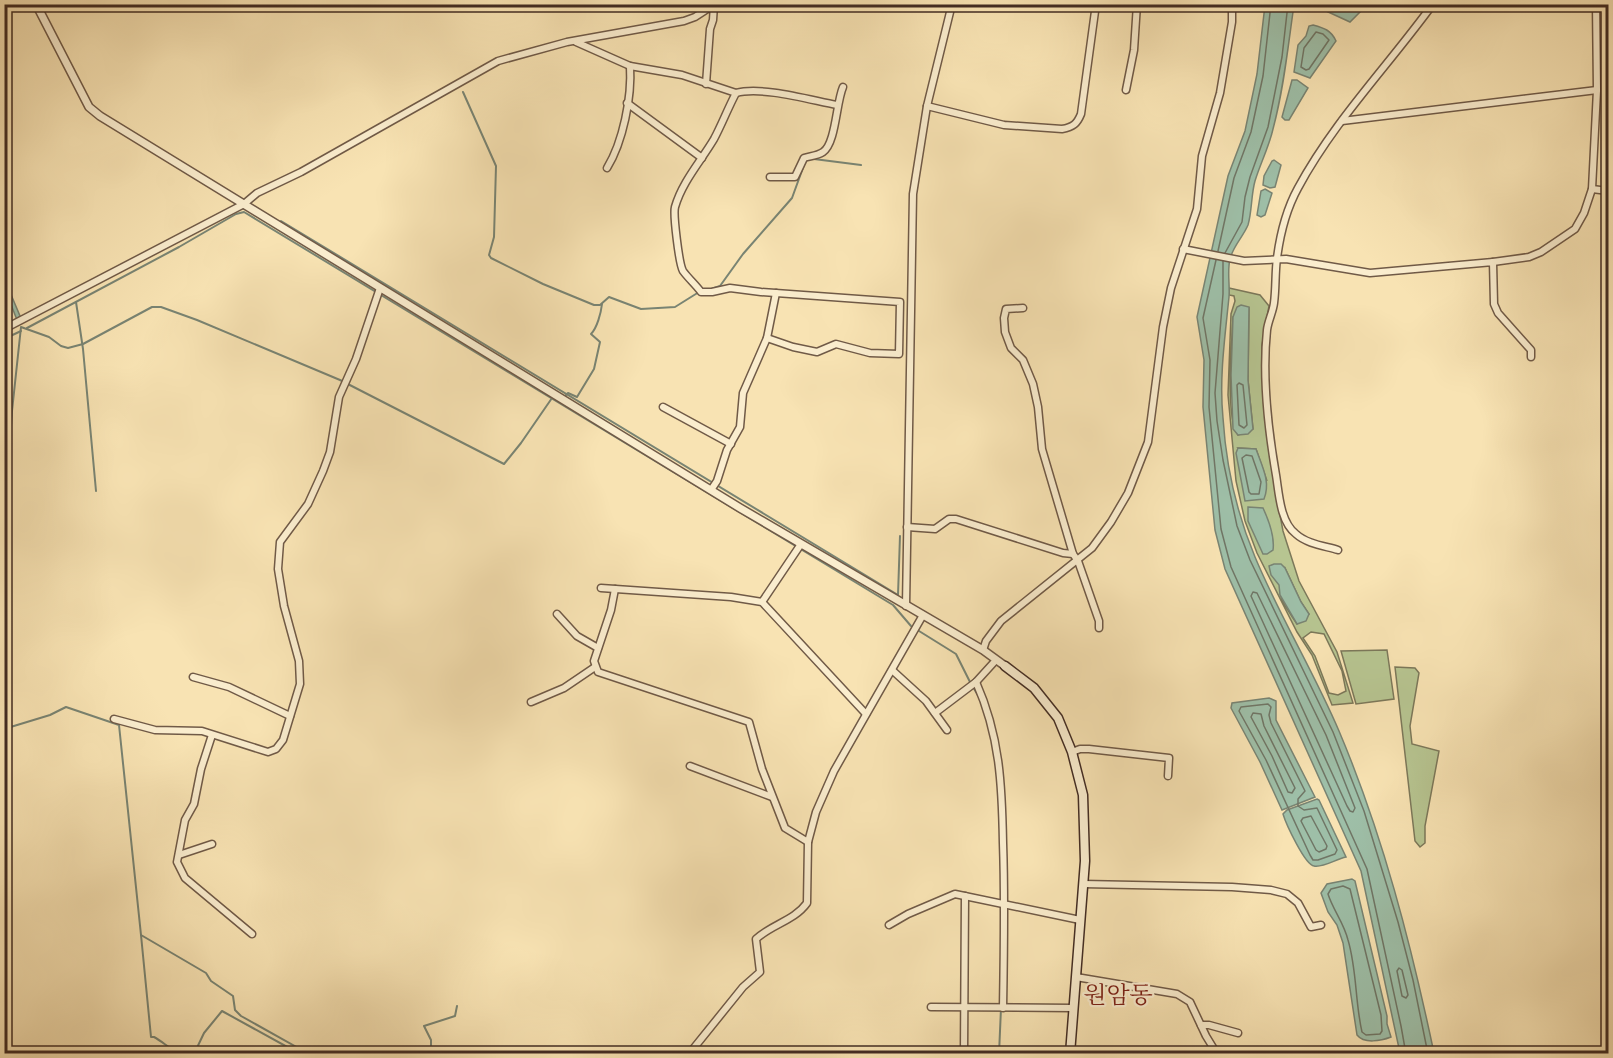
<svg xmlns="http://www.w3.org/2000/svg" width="1613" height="1058" viewBox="0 0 1613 1058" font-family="'IM FELL DW Pica','Noto Serif KR',serif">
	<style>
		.green { fill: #b7c591; stroke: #7c785a; stroke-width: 1.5; fill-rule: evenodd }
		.water { fill: #9ebfa8; stroke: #798473; stroke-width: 1.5 }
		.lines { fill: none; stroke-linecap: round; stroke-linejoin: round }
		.shore { stroke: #707666; stroke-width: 1.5 }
		.stream { stroke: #798473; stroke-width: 2 }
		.minor-casing { stroke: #705a47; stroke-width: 9 }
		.tertiary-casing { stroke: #705a47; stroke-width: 10 }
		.secondary-casing { stroke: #422c23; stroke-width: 11 }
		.minor { stroke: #faedce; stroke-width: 6 }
		.tertiary { stroke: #faedce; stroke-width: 7 }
		.secondary { stroke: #faedce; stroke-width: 8 }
		.labels { text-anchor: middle; stroke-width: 4.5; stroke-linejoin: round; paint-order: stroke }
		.quarter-label { font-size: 24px; fill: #7a1f14; stroke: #faedce }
	</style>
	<rect width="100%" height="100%" fill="#f8e3b3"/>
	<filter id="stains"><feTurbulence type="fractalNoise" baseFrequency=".00333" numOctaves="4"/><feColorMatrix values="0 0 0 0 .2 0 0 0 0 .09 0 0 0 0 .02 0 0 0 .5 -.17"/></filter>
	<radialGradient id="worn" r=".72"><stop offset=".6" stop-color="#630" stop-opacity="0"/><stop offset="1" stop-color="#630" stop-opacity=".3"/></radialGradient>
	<g class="green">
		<path d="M 1229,288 L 1260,295 L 1269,306 L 1262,345 L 1265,415 L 1277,499 L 1283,531 L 1299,581 L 1337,652 L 1353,703 L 1332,705 L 1312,655 L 1297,632 L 1257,553 L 1245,521 L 1236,481 L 1228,395 L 1231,314 L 1235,301 L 1234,296 L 1229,295 ZM 1249,308 L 1248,380 L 1253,429 L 1238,435 C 1225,418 1232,342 1233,317 ZM 1238,448 L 1256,449 L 1267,481 ZM 1285,568 L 1301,602 L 1309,614 L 1297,624 C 1281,600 1275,596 1285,568 ZM 1311,632 L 1324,634 L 1342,671 L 1346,691 L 1338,695 L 1329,693 L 1315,656 L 1303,638 Z"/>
		<polygon points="1387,650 1394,699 1356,704 1341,651"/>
		<polygon points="1395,667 1415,668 1419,673 1410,726 1412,744 1439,751 1425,826 1425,843 1420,847 1415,841"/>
	</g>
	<g class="water">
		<path d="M 1265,5 L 1294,5 C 1288,46 1284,88 1273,129 C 1269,147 1260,164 1255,181 C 1251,195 1252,212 1248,225 C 1243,237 1233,246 1230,259 C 1227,271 1230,284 1229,297 C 1225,337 1219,378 1223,418 C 1226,465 1237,514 1255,557 C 1280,617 1314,672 1339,731 C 1383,835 1411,944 1434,1053 L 1400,1053 L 1361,871 L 1225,569 L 1215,530 L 1203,407 L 1204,360 L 1197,317 L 1228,176 L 1245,131 L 1257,74 Z"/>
		<polygon points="1313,5 1346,5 1354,9 1361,5 1367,5 1350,22"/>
		<path d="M 1313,25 C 1324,28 1331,30 1336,41 L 1310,78 L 1294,72 L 1298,45 L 1306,36 L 1309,26 Z"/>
		<polygon points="1292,80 1297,80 1308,88 1289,120 1285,120 1282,117"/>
		<polygon points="1274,160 1281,165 1275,187 1270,188 1263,185 1264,176 1272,161"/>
		<polygon points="1265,189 1272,193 1265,215 1261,217 1257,215 1261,191"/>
		<polygon points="4,278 20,316 17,320 5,289"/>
		<polygon points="1241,305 1249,307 1248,380 1253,429 1248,434 1238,435 1233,429 1231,375 1233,317 1237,307"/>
		<path d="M 1238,448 L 1256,449 C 1262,466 1271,482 1264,499 L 1245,501 L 1236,453 Z"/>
		<path d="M 1248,507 L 1263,508 C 1269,521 1275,536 1273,550 L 1267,554 L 1263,554 L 1248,521 Z"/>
		<polygon points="1274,564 1281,564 1285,568 1301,602 1309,614 1306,621 1297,624 1280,595 1279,585 1271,575 1269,566"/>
		<polygon points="1269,698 1276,701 1276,720 1315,797 1282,810 1260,762 1231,708 1232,703"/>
		<path d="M 1317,799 L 1319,800 L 1346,857 C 1336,859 1323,868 1314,866 C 1305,865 1286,824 1283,814 L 1287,810 Z"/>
		<path d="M 1352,879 L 1355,881 L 1387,1016 L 1387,1024 L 1391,1037 C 1381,1041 1364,1044 1357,1035 L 1343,943 L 1337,925 L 1328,912 L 1321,893 L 1327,884 Z"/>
	</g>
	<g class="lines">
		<g class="shore">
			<polygon points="1316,32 1323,34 1329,40 1309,69 1306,70 1301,67 1304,48"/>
			<polyline points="1218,251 1234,178 1251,132 1263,76 1271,4"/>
			<polyline points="1225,253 1242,222 1245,197 1250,177 1268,127 1282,57 1288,4"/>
			<polyline points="1216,260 1203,318 1210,360 1209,407 1221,529 1231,567 1367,869 1401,1026 1406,1054"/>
			<polyline points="1223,261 1223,294 1215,393 1217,421 1223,460 1237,526 1250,560 1333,732 1364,811 1398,922 1413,980 1428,1054"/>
			<polygon points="1239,383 1243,385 1247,425 1244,428 1239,425 1237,385"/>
			<polygon points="1246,455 1252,456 1261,482 1259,494 1251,494 1249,492 1242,458"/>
			<polygon points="1253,592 1257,593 1326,735 1355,808 1353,812 1350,811 1347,806 1251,596"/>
			<polygon points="1268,704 1271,707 1269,715 1271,723 1305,791 1298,799 1298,806 1304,810 1317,808 1337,850 1335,854 1318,860 1313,860 1310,855 1266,760 1239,711 1241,707"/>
			<polygon points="1253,713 1261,714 1264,726 1295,788 1292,793 1288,792 1272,756 1251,717"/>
			<polygon points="1311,816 1327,846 1326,849 1319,852 1316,850 1301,821 1303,818"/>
			<path d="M 1343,886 L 1350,889 L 1381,1015 L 1382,1031 L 1380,1034 L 1366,1035 L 1362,1032 C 1355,1002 1357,970 1348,940 C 1344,923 1333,910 1328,894 L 1331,889 Z"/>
			<polygon points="1399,968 1402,970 1408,995 1406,998 1402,996 1397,971"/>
		</g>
		<g class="stream">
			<polyline points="463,92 496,166 494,237 489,255 491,258 543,284 594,305 600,305 609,297 641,309 675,307 699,292"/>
			<polyline points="814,159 861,165"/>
			<polyline points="281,221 898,595 900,536"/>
			<polyline points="711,289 720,286 743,254 792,198 804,165"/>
			<polyline points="76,302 83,349 96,491"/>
			<polyline points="27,328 179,247 236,214 244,212 893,605 911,626 956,654 970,682 979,697"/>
			<polyline points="4,339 21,331"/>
			<path d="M 566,395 L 568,393 L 577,397 L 594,369 L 600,342 L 591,334 C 597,328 601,313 602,304"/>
			<polyline points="4,528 12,411 21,327 49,337 61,346 68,348 83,344 152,307 161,307 197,320 340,380 504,464 521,443 552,398"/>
			<polyline points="4,729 50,715 66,707 119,725 141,935 206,973 211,981 233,996 235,1010 241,1016 309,1054"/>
			<polyline points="999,811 1000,829"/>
			<path d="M 141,935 L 151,1037 L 154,1037 C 165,1043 171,1051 183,1054"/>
			<polyline points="194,1054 204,1033 222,1011 300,1054"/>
			<polyline points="431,1054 431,1040 424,1026 455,1016 457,1006"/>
			<polyline points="999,1054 1001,1008"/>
		</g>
		<g class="minor-casing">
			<g id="minor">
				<path d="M 576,42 L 630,66 L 682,75 L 736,93 C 728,108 722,124 714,139 C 701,161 682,182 675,207 C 673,214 679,264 683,271 C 688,278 696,285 701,292 L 712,292 L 730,288 L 761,292 L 900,302 L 899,354 L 870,353 L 836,344 L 817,352 L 793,347 L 767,338"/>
				<polyline points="706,84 710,29 713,20 714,5"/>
				<polyline points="1126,90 1134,50 1137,4"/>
				<path d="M 736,93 C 762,86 810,100 837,105"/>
				<polyline points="627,103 702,158"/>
				<path d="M 927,106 L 1004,125 L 1062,129 C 1073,127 1077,124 1081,114 L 1096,4"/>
				<polyline points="1342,121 1597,90"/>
				<path d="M 607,168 C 623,142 632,97 630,66"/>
				<path d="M 770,177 L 795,177 L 804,158 C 810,156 817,156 823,152 C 836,143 836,103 843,87"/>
				<polyline points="1592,189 1608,191"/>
				<polyline points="1183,249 1244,261 1286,259 1370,273 1493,262 1494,304 1498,313 1531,350 1531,357"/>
				<polyline points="1493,262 1529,257 1541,252 1575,229 1584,213 1592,189 1597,90 1596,4"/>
				<polyline points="1023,308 1006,309 1004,318 1005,332 1011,348 1023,360 1033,384 1038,407 1042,449 1073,554 1078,561 1099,621 1099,628"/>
				<polyline points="4,329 244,204 257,193 301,172 498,61 567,42 684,21 695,17 715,4"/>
				<polyline points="663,407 731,444"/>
				<polyline points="711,490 717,481 727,450 740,427 743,393 767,338 776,293"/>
				<polyline points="907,527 935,529 949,519 956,519 1063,553 1073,554"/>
				<path d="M 1338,550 C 1325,546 1307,544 1296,534 C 1280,522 1279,493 1276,475 C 1268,429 1262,377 1267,330 C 1268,321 1273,312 1274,303 C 1276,288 1275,273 1277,258 C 1280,235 1287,208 1298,188 C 1334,121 1388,66 1433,4"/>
				<polyline points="601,588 731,597 762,602 866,714"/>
				<polyline points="615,589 611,610 594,661 598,672 749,722 762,769 785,828 808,842"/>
				<polyline points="762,602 801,544"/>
				<polyline points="906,606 913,194 927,106 952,4"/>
				<polyline points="557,614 577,636 598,648"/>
				<polyline points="983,650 986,641 1001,621 1092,548 1111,522 1128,493 1148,442 1163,327 1171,288 1197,209 1202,156 1220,93 1232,22 1232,4"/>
				<polyline points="892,670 926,701 947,730"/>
				<polyline points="193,677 229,687 290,716"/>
				<path d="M 976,682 C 1000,736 1002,785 1003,843 C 1005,898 1004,953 1003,1008"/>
				<polyline points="531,702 564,688 595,667"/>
				<polyline points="935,713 976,682 996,660"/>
				<polyline points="114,719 155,730 202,731 268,752 276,749 283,740 300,684 299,661 284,606 278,569 280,542 308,504 323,471 330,452 339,397 356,359 380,288"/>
				<polyline points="212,735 201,769 194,804 185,820 177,862 185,878 252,934"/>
				<polyline points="1072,752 1080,749 1089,749 1169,758 1168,776"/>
				<polyline points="690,766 772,797"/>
				<polyline points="179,855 212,844"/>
				<polyline points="1083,884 1232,887 1271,890 1287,894 1298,903 1311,927 1321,925"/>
				<polyline points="889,925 908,914 955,894 1080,920"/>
				<polyline points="1076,977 1177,994 1190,1002 1206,1036 1217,1054"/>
				<polyline points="931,1007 1073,1008"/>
				<polyline points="1201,1025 1209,1025 1238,1033"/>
				<path d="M 689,1054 L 743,987 L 760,972 L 756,939 C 772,924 794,921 807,903 L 808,842 L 816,812 L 834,771 L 859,727 L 923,615"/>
				<polyline points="964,1054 965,896"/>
			</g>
		</g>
		<g class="tertiary-casing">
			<polyline id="tertiary" points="36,4 89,107 100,116 740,508 983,650 1005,666"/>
		</g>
		<g class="secondary-casing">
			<polyline id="secondary" points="1005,666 1034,688 1058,718 1072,752 1083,795 1085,861 1070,1054"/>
		</g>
		<use href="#minor" class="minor"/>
		<use href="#tertiary" class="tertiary"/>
		<use href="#secondary" class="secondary"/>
	</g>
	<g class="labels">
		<g class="quarter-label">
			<text x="1118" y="1003">원암동</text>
		</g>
	</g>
	<rect width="1613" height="1058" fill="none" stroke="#f8e3b3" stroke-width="24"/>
	<rect x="6" y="6" width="1601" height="1046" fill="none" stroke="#422c23" stroke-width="3"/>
	<rect x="12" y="12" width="1589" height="1034" fill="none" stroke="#422c23" stroke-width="1.5"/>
	<rect width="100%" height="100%" filter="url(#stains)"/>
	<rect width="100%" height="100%" fill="url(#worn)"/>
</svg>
